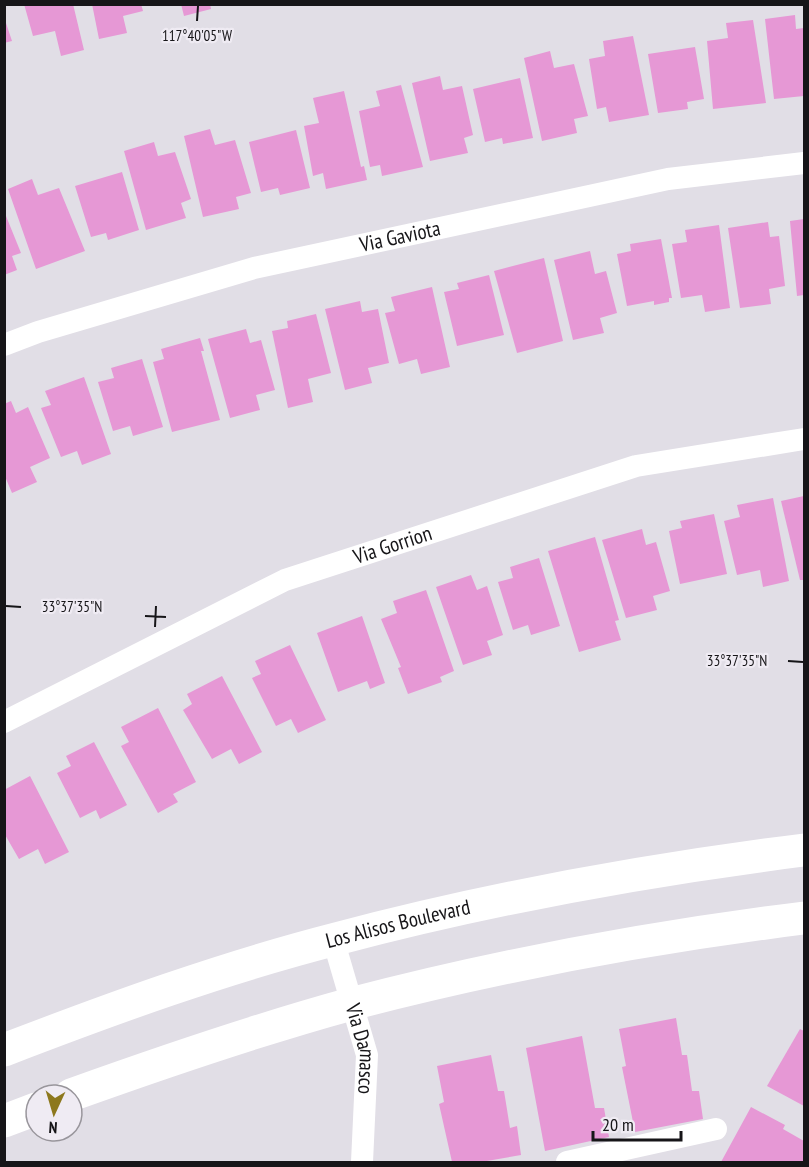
<svg xmlns="http://www.w3.org/2000/svg" width="809" height="1167" viewBox="0 0 809 1167" font-family="'PT Sans Narrow',sans-serif">
	<style>
		.building { fill: #e698d5 }
		.lines { fill: none; stroke-linecap: round; stroke-linejoin: round }
		.minor { stroke: #fff; stroke-width: 22 }
		.secondary { stroke: #fff; stroke-width: 33 }
		.ticks { fill: none; stroke: #161518; stroke-width: 2 }
		.labels { text-anchor: middle; stroke-width: 4.5; stroke-linejoin: round; paint-order: stroke }
		.street-label { font-size: 21px; fill: #161518; stroke: #efebf3 }
		.ticks-label { font-size: 15px; text-anchor: middle; fill: #161518; stroke: #efebf3; stroke-width: 4.5; stroke-linejoin: round; paint-order: stroke }
	</style>
	<rect width="100%" height="100%" fill="#e1dee6"/>
	<g class="building">
		<polygon points="24,4 73,4 84,50 61,56 55,31 33,36"/>
		<polygon points="92,4 141,4 143,11 123,16 127,33 99,39"/>
		<polygon points="181,4 210,4 211,9 184,16"/>
		<polygon points="795,15 796,29 804,28 804,96 774,99 765,19"/>
		<polygon points="4,17 12,41 4,43"/>
		<polygon points="753,20 766,103 713,109 707,41 728,38 726,23"/>
		<polygon points="633,36 649,115 609,122 606,107 597,109 589,59 605,56 603,41"/>
		<polygon points="695,47 704,99 687,102 688,109 658,113 648,54"/>
		<polygon points="550,51 554,68 574,64 588,116 574,119 577,133 542,141 524,58"/>
		<polygon points="440,76 443,90 462,86 473,135 464,138 468,153 430,161 412,83"/>
		<polygon points="520,78 533,138 503,144 502,138 485,142 473,89"/>
		<polygon points="401,85 423,167 382,176 380,165 370,167 359,111 380,106 376,91"/>
		<polygon points="344,91 361,167 364,166 367,180 326,189 323,173 313,176 304,126 319,123 313,98"/>
		<polygon points="210,129 215,145 235,140 251,193 236,197 239,209 203,217 184,136"/>
		<polygon points="296,130 310,188 280,195 278,188 261,192 249,142"/>
		<polygon points="154,142 158,156 175,152 191,199 181,203 186,218 146,230 124,151"/>
		<polygon points="122,172 139,230 108,240 106,233 91,237 75,186"/>
		<polygon points="32,179 38,195 59,188 85,251 36,269 8,189"/>
		<polygon points="4,211 21,253 12,256 17,270 4,275"/>
		<polygon points="804,219 804,295 797,296 790,221"/>
		<polygon points="768,222 770,237 779,236 785,286 769,289 771,304 740,308 728,228"/>
		<polygon points="719,225 730,308 705,312 702,295 681,298 672,244 687,242 685,230"/>
		<polygon points="661,239 672,298 669,298 669,302 654,305 654,301 627,306 617,254 631,251 630,244"/>
		<polygon points="590,251 595,274 606,271 617,313 600,318 604,333 573,340 554,260"/>
		<polygon points="544,258 563,341 517,353 494,271"/>
		<polygon points="489,275 504,335 457,346 444,292 459,289 457,283"/>
		<polygon points="432,287 450,367 421,374 417,359 399,364 385,313 395,311 391,297"/>
		<polygon points="360,301 362,312 378,309 389,363 368,368 372,383 345,390 325,309"/>
		<polygon points="316,314 331,373 308,379 313,402 288,408 272,331 288,328 287,321"/>
		<polygon points="246,329 250,343 261,340 275,390 256,395 260,410 230,418 208,339"/>
		<polygon points="200,338 204,351 201,351 220,420 172,432 153,362 164,359 161,349"/>
		<polygon points="142,359 163,427 133,436 130,426 113,431 98,382 114,378 111,368"/>
		<polygon points="84,377 111,454 82,465 77,451 61,457 41,408 51,405 45,391"/>
		<polygon points="11,401 16,413 28,407 50,458 30,467 37,482 12,493 4,474 4,404"/>
		<polygon points="804,496 804,580 800,580 781,501"/>
		<polygon points="773,498 789,581 763,587 760,570 737,575 724,521 740,517 737,505"/>
		<polygon points="714,514 727,574 680,584 669,531 682,528 680,521"/>
		<polygon points="642,529 646,545 656,542 670,591 653,596 657,610 626,618 602,540"/>
		<polygon points="595,537 619,620 615,621 621,640 579,652 548,551"/>
		<polygon points="539,558 560,626 531,635 528,625 513,630 498,582 513,578 510,567"/>
		<polygon points="471,575 477,590 487,586 503,635 487,641 492,655 463,665 436,587"/>
		<polygon points="426,590 454,671 440,677 442,682 408,694 398,668 401,667 381,619 397,613 393,601"/>
		<polygon points="362,616 385,683 370,689 367,681 338,692 317,633"/>
		<polygon points="290,645 326,720 298,733 291,719 276,726 252,678 261,674 255,661"/>
		<polygon points="222,676 262,752 239,764 231,749 212,759 183,710 192,704 187,694"/>
		<polygon points="158,708 196,782 173,794 178,802 158,813 121,746 129,742 121,727"/>
		<polygon points="94,742 127,805 100,819 96,810 80,818 57,773 71,766 66,756"/>
		<polygon points="30,776 69,852 45,864 38,849 19,859 4,833 4,790"/>
		<polygon points="676,1018 682,1055 687,1055 692,1091 699,1091 703,1119 635,1132 622,1067 626,1066 619,1029"/>
		<polygon points="800,1029 804,1031 804,1106 767,1086"/>
		<polygon points="582,1036 595,1108 604,1108 609,1137 545,1151 526,1048"/>
		<polygon points="491,1055 498,1091 504,1091 510,1128 517,1126 521,1155 481,1162 452,1162 439,1104 444,1102 437,1066"/>
		<polygon points="751,1107 785,1125 783,1129 804,1141 804,1162 721,1162"/>
	</g>
	<g class="lines">
		<g class="minor">
			<path id="s1" d="M 4,345 L 38,332 L 254,268 L 668,179 L 804,163"/>
			<path id="s2" d="M 4,722 L 285,580 L 636,466 L 804,439"/>
			<path id="s3" d="M 333,939 L 367,1055 L 362,1162"/>
			<polyline points="567,1162 716,1129"/>
		</g>
		<g class="secondary">
			<path id="s4" d="M 4,1050 C 113,1008 223,968 336,939 C 490,898 646,870 804,850"/>
			<path d="M 71,1095 C 163,1062 256,1030 351,1004 C 500,965 652,937 804,918"/>
			<polyline points="4,1121 36,1109"/>
		</g>
	</g>
	<path class="ticks" d="M 197,21 L 198,6M 6,606 L 21,607M 145,616 L 166,617M 155,627 L 156,606M 788,661 L 803,662"/>
	<g class="labels">
		<g class="street-label">
			<text dy="7" stroke="none"><textPath href="#s1" startOffset="411">Via Gaviota</textPath></text>
			<text dy="7" stroke="none"><textPath href="#s2" startOffset="428">Via Gorrion</textPath></text>
			<text dy="7" stroke="none"><textPath href="#s4" startOffset="414">Los Alisos Boulevard</textPath></text>
			<text dy="7" stroke="none"><textPath href="#s3" startOffset="114">Via Damasco</textPath></text>
		</g>
	</g>
	<g class="ticks-label">
		<text x="197" y="41">117°40'05"W</text>
		<text x="72" y="612">33°37'35"N</text>
		<text x="737" y="666">33°37'35"N</text>
	</g>
	<rect width="809" height="1167" fill="none" stroke="#161518" stroke-width="12"/>
	<g transform="translate(54 1113) rotate(184)"><circle r="28" fill="#efebf3" stroke="#98959b" stroke-width="1.5"/>
	<path d="M0-4.5L10 22L0 15L-10 22Z" fill="#8d781d"/>
	<text y="-9" font-size="16" font-weight="bold" text-anchor="middle" fill="#161518">N</text>
	</g>
	<path d="M593 1131v9h88v-9" fill="none" stroke="#161518" stroke-width="3"/>
	<text x="602" y="1131" font-size="18" fill="#161518" stroke="#efebf3" stroke-width="4.5" paint-order="stroke">20 m</text>
</svg>
